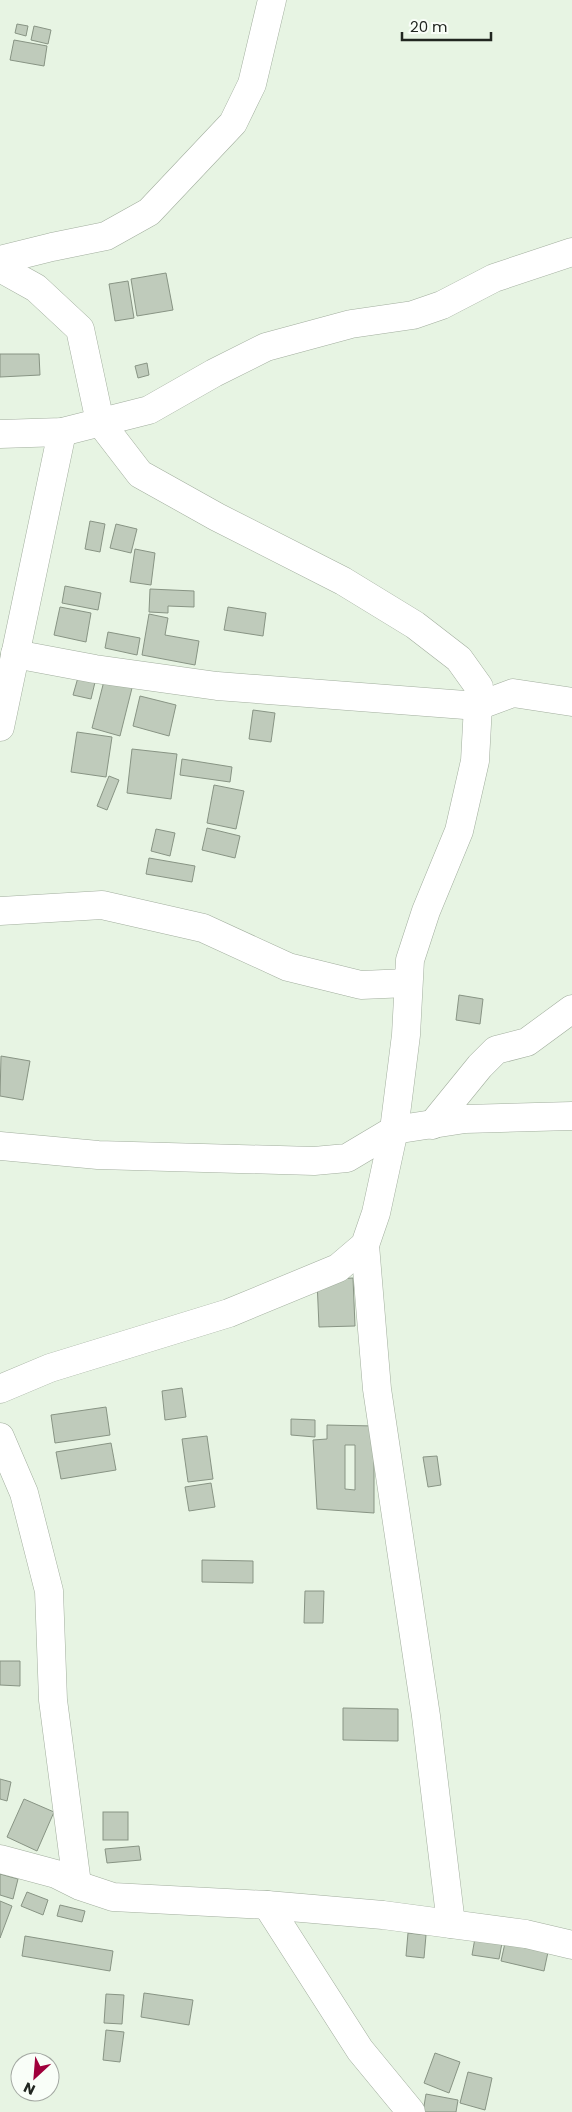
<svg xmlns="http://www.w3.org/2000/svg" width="572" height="2112" viewBox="0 0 572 2112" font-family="Poppins,sans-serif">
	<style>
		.building { fill: #bfcbbb; stroke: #889484; fill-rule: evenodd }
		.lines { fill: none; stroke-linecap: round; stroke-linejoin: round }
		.minor-casing { stroke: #a2ae9e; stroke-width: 29 }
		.minor { stroke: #fff; stroke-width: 28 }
	</style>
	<rect width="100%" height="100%" fill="#e7f4e3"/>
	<g class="building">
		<polygon points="17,24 28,26 26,36 15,33"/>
		<polygon points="34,26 51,30 48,44 31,40"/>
		<polygon points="14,40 47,46 44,66 10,60"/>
		<polygon points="166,273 173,310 137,316 131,279"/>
		<polygon points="128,281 134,318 115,321 109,284"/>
		<polygon points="0,354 39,354 40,375 0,377"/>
		<polygon points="147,363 149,375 138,378 135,366"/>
		<polygon points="90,521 105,524 100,552 85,549"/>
		<polygon points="116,524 137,529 131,553 110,548"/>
		<polygon points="135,549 155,553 151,585 130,582"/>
		<polygon points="65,586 101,593 98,610 62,603"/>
		<polygon points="150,589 194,591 194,607 168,606 168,613 149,612"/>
		<polygon points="60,607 91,613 86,642 54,635"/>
		<polygon points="228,607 266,613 263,636 224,630"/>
		<polygon points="149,614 168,618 165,635 199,641 195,665 142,655"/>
		<polygon points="108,632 140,638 137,655 105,648"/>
		<polygon points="79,674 96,678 91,699 73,695"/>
		<polygon points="105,677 133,684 120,736 92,728"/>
		<polygon points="140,696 176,705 169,736 133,726"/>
		<polygon points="253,710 275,713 271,742 249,739"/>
		<polygon points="77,732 112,737 106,777 71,772"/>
		<polygon points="132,749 177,754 171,799 127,793"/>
		<polygon points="182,759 232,767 230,782 180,775"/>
		<polygon points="109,776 119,780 107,810 97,806"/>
		<polygon points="214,785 244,791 236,829 207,823"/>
		<polygon points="207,828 240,836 235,858 202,850"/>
		<polygon points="156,829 175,833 170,856 151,851"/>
		<polygon points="149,858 195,866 192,882 146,874"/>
		<polygon points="459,995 483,999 480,1024 456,1020"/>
		<polygon points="1,1056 30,1061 23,1100 0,1096"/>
		<polygon points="353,1278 355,1326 319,1327 317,1280"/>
		<polygon points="182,1388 186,1417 165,1420 162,1391"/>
		<polygon points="106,1407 110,1435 55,1443 51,1415"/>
		<polygon points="291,1419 315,1420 315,1437 291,1435"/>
		<path d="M 327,1425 L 374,1426 L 374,1513 L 317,1509 L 313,1440 L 327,1439 ZM 345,1445 L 355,1445 L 355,1490 L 345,1489 Z"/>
		<polygon points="207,1436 213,1479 188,1482 182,1439"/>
		<polygon points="111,1443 116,1470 61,1479 56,1452"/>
		<polygon points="437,1456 441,1485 428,1487 423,1457"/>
		<polygon points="211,1483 215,1507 189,1511 185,1487"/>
		<polygon points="202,1560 253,1561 253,1583 202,1582"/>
		<polygon points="305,1591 324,1591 323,1623 304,1623"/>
		<polygon points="0,1661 20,1661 20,1686 0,1685"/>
		<polygon points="343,1708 398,1709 398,1741 343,1740"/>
		<polygon points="0,1779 11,1782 7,1801 0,1799"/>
		<polygon points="24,1799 54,1812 37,1851 7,1837"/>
		<rect x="103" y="1812" width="25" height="28"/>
		<polygon points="139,1846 141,1860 107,1863 105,1849"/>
		<polygon points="0,1874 18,1879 13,1899 0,1895"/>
		<polygon points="27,1892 48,1900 43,1915 21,1906"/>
		<polygon points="0,1901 12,1906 0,1938"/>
		<polygon points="60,1905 85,1911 82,1922 57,1916"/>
		<polygon points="408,1933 426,1935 424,1958 406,1956"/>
		<polygon points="25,1936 113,1951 110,1971 22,1956"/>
		<polygon points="475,1938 502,1943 499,1959 472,1955"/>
		<polygon points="505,1943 548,1952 544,1971 501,1961"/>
		<polygon points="144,1993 193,2000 189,2025 141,2017"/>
		<polygon points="106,1994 124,1995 122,2024 104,2023"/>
		<polygon points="106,2030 124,2032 120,2062 103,2060"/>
		<polygon points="435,2053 460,2062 449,2093 424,2083"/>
		<polygon points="468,2072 492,2078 485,2110 460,2103"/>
		<polygon points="426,2094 458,2100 456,2112 423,2112"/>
	</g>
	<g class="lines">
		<g class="minor-casing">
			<g id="minor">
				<polyline points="0,260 52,247 106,236 149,212 233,123 252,84 272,0"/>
				<polyline points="0,268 36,288 80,329 100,422 140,474 217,517 343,581 415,625 459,659 479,687 475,761 459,831 426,911 410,960 406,1035 394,1130 376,1213 365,1245 338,1268 229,1313 50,1368 0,1389"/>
				<polyline points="0,434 62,432 149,410 214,373 266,347 351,324 413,315 442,305 494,278 572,252"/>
				<polyline points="15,654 95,669 217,686 478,706 513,693 572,702"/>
				<polyline points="0,727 62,432"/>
				<polyline points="0,911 102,905 203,928 288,967 361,985 408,983"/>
				<polyline points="432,1125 480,1066 496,1050 527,1042 572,1009"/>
				<polyline points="0,1146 98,1155 314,1161 347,1158 394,1130 465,1119 572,1116"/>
				<polyline points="365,1245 377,1389 426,1716 451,1924"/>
				<polyline points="0,1437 24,1493 49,1591 53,1700 77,1884"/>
				<polyline points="0,1859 56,1874 80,1886 113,1897 267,1905 383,1915 526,1934 572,1945"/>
				<polyline points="267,1905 360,2050 411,2112"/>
			</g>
		</g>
		<use href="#minor" class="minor"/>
	</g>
	<g transform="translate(35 2077) rotate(206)"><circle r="24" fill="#f9fef8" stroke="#a3a8a2"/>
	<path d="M0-4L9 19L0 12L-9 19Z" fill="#a0003b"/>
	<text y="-8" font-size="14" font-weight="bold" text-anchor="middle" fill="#212620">N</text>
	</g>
	<path d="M402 32v8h89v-8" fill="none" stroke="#212620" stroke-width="2.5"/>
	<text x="410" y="32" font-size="15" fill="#212620" stroke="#f9fef8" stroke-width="4" paint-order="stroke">20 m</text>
</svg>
